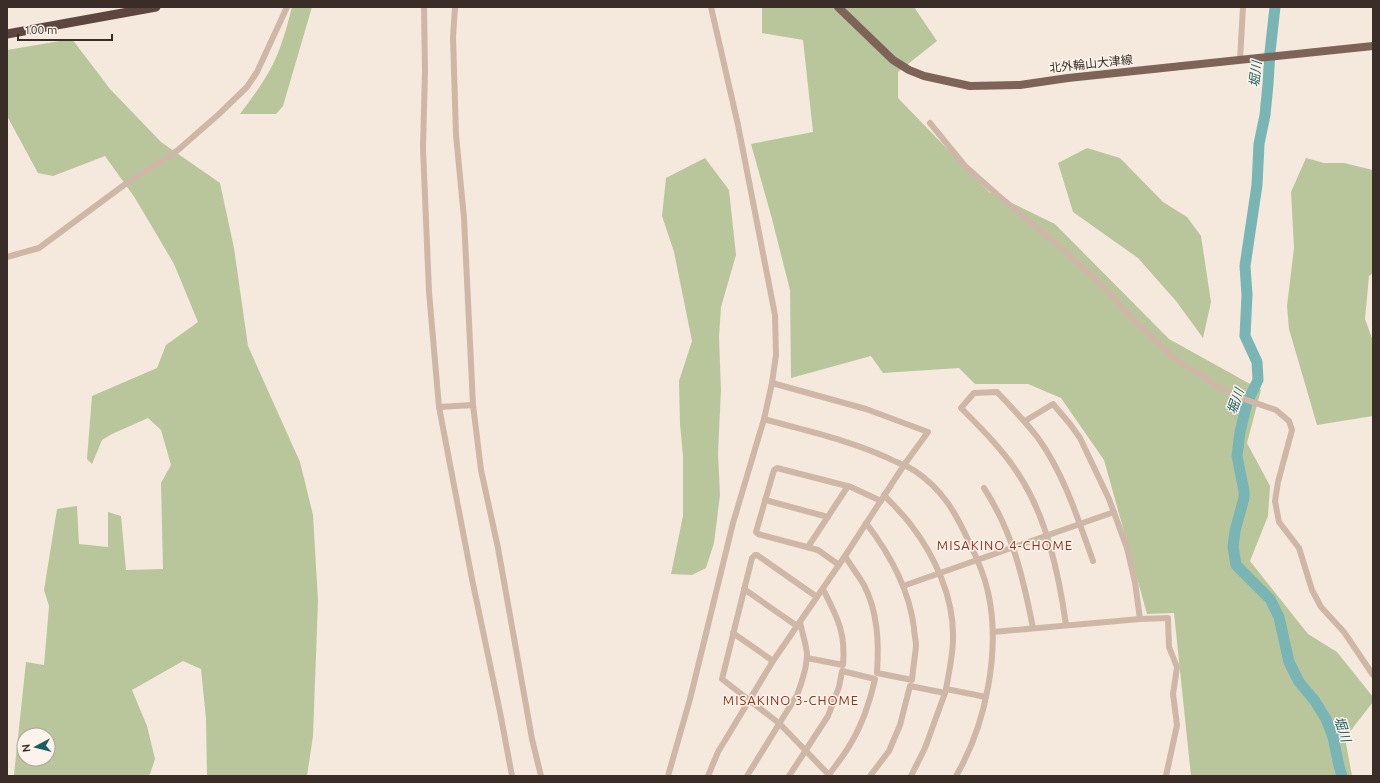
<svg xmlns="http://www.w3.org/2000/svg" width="1380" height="783" viewBox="0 0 1380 783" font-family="Ubuntu,'Noto Sans JP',sans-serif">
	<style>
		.green { fill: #b9c69b; fill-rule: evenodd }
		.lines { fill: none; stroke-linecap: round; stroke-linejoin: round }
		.river { stroke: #79b5b5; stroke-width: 11 }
		.minor { stroke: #cfb7a7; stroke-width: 6 }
		.major { stroke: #7e6358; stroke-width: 8 }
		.highway { stroke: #5c463f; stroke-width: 9 }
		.labels { text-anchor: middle; stroke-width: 3; stroke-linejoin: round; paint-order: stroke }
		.street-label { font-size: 12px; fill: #3a2d28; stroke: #fcf3ea }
		.water-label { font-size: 13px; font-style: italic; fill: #195f61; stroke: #fcf3ea }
		.neighbourhood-label { font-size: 13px; letter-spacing: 1px; fill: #923019; stroke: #fcf3ea }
	</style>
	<rect width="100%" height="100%" fill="#f5e9dd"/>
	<g class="green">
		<path d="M 292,7 L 312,7 L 283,106 L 276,114 L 240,114 C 252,98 264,82 273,64 C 282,46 287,26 292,7 Z"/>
		<polygon points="762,7 914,7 937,41 898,72 898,98 989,192 1055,224 1169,339 1261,390 1247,443 1270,486 1268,516 1250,561 1308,634 1337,652 1373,697 1373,702 1345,738 1352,776 1191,776 1174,613 1147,614 1104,460 1061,398 1028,384 975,384 959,368 883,373 871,356 791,378 790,290 772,219 751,144 813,132 803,40 762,33"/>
		<path d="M 72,39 L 110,89 L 161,142 L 220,183 L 234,248 L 248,346 L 300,462 L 313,515 L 318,601 L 313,736 L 307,776 L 207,776 L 206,719 L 201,669 L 183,661 L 132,690 L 147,726 L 155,759 L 150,774 L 147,776 L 15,776 L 14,775 L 26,662 L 44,665 L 49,606 L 44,590 L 57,509 L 77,506 L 79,544 L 108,547 L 108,512 L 121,516 L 126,570 L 163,569 L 161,483 L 171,465 L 161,430 L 148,418 L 112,434 L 102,440 L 92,464 L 87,459 L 92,396 L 157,368 L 166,345 L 198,322 L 174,264 L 135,198 L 105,156 L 53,176 L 38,173 L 7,116 L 7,50 ZM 24,735 L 48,735 L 48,759 L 24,759 Z"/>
		<polygon points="1087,148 1120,158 1163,202 1187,217 1201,236 1211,302 1203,338 1176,301 1138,258 1073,212 1058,163"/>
		<polygon points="705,158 729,190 736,255 721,307 719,337 721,390 718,453 720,495 714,543 706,568 692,575 671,574 683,516 683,456 680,424 679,381 692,341 674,252 662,216 666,178"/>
		<polygon points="1306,158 1324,163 1344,163 1373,170 1373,273 1369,276 1365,319 1373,341 1373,416 1317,425 1289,329 1287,306 1294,248 1291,192"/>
	</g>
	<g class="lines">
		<polyline class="river" points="1275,7 1270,52 1268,84 1265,115 1259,144 1257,185 1245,266 1247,295 1245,336 1257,362 1258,380 1247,403 1240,432 1237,456 1244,491 1244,498 1235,531 1233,547 1236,565 1270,599 1279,617 1289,662 1299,682 1315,701 1326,719 1333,737 1339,766 1342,776"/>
		<g class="minor">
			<polyline points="424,7 425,71 423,148 429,292 439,407 472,579 500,712 512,776"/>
			<polyline points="455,7 453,37 456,135 464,218 473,405 481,470 498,548 532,739 541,776"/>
			<polyline points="1240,60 1243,7"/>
			<polyline points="930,123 965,166 1000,197 1066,252 1105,288 1129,315 1172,356 1189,368 1205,377 1213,384 1238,397 1276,410 1289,421 1292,430 1278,482 1275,501 1279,522 1299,548 1312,590 1321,607 1344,632 1373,675"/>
			<polyline points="7,257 39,248 124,185 178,150 219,114 247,87 257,72 287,7"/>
			<polyline points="439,407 473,405"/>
			<path d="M 764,419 C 806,431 849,440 888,458 C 897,463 907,465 915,471 C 942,489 956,513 969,542 C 977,558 984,574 988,592 C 1001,650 986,725 956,776"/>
			<polyline points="1025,421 1053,404 1070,424 1080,438 1109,499 1127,548 1135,582 1140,619"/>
			<path d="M 984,488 C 1013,533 1023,577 1033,628"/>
			<path d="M 884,495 C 893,505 903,514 911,525 C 935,556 954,598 953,638 C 953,655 949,672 946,689 L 986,697"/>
			<polyline points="765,500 828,517"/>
			<polyline points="808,547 848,486"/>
			<path d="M 845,556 C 851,566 858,575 864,585 C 878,612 879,643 877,673 L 912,680 C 913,668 915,657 916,646 C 916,640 914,634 914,628 C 909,588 890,554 866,523"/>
			<polyline points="839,565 818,550 758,534 756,532 774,470 777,468 851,487 881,501"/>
			<polyline points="903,586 1114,512"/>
			<polyline points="744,589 797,626"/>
			<polyline points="817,597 757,555 755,555 752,558 722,679 780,724 830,776"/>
			<path d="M 1066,625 C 1059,575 1047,518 1019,475 C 1003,450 982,429 961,408 L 974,393 L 997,392 C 1011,407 1025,421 1038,438 C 1064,474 1078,519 1093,561"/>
			<polyline points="993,632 1140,619 1168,618 1169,647 1177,667 1173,694 1177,725 1166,776"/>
			<polyline points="733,633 773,661"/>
			<path d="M 807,658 L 843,665 C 846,632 837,617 823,589"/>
			<polyline points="668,776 690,699 733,523 764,419 772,383 776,355 775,315 738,125 711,7"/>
			<polyline points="708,776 718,752 773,661 845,556 904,465 928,432 866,409 772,383"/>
			<path d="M 747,776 L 797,695 C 802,682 807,668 807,654 C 806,644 802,632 800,622"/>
			<path d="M 789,776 L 828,716 L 839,687 L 842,671 L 875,679 C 870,701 863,723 851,743 C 845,754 836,765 828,776"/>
			<polyline points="870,776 889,751 900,725 910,686 945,693 925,748 911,776"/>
		</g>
		<polyline class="major" points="838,7 893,60 909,70 924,76 970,86 1020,85 1068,78 1373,46"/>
		<polyline class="highway" points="7,34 156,7"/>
	</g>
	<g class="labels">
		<g class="street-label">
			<text transform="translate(1091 64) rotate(-6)" y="4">北外輪山大津線</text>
		</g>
		<g class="water-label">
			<text transform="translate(1255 74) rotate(-84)" y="5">堀川</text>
			<text transform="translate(1235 401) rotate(-71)" y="5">堀川</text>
			<text transform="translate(1343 729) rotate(72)" y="5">堀川</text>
		</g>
		<g class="neighbourhood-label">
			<text x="1005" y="550">MISAKINO 4-CHOME</text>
			<text x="791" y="705">MISAKINO 3-CHOME</text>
		</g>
	</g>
	<rect width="1380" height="783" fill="none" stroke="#3a2d28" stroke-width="16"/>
	<g transform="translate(36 747) rotate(263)"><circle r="19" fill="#fcf3ea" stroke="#aea49c"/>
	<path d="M0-3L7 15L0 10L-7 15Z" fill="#195f61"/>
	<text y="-6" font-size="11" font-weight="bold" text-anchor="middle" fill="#3a2d28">N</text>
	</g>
	<path d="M18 34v6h94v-6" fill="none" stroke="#3a2d28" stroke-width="2"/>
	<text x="24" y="34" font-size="12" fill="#3a2d28" stroke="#fcf3ea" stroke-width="3" paint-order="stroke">100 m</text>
</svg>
